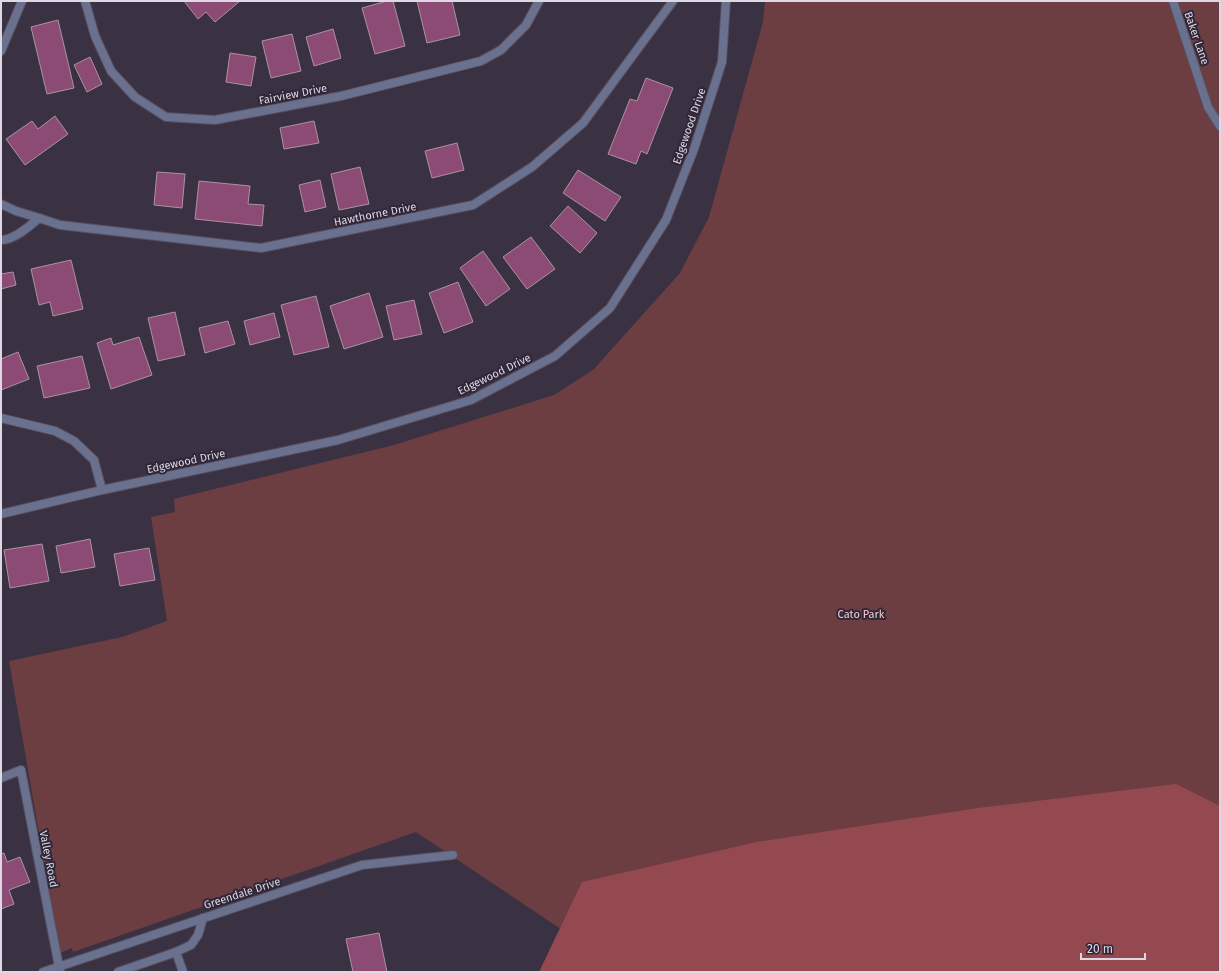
<svg xmlns="http://www.w3.org/2000/svg" width="1221" height="973" viewBox="0 0 1221 973" font-family="'Fira Sans',sans-serif">
	<style>
		.green { fill: #6c3e41 }
		.forest { fill: #944950 }
		.building { fill: #8b4b75; stroke: #ab93a1 }
		.lines { fill: none; stroke-linecap: round; stroke-linejoin: round }
		.street-casing { stroke: #584f60; stroke-width: 10 }
		.street { stroke: #69718e; stroke-width: 8 }
		.labels { text-anchor: middle; stroke-width: 4; stroke-linejoin: round; paint-order: stroke }
		.street-label { font-size: 11px; fill: #ded8e4; stroke: #302739 }
		.park-label { font-size: 11px; fill: #facbcd; stroke: #302739 }
	</style>
	<rect width="100%" height="100%" fill="#3a3143"/>
	<polygon class="green" points="765,1 1220,1 1220,972 625,972 416,832 73,952 72,948 60,953 9,661 122,637 167,621 151,517 175,512 174,499 394,445 554,395 593,370 680,273 709,217 763,22"/>
	<polygon class="forest" points="1176,784 1220,806 1220,972 539,972 582,882 757,842 978,808"/>
	<g class="building">
		<polygon points="184,1 240,1 215,22 206,12 198,19"/>
		<polygon points="387,1 393,1 405,46 375,54 362,8"/>
		<polygon points="417,1 452,1 460,35 427,43"/>
		<polygon points="58,20 74,88 47,94 31,27"/>
		<polygon points="333,29 341,58 314,66 306,37"/>
		<polygon points="292,34 301,71 271,78 262,41"/>
		<polygon points="230,53 256,57 251,86 226,82"/>
		<polygon points="90,57 102,84 87,92 74,65"/>
		<polygon points="646,78 673,88 647,154 641,151 636,164 608,154 630,99 637,101"/>
		<polygon points="55,116 68,134 25,165 6,139 32,121 38,129"/>
		<polygon points="314,121 319,143 284,149 280,128"/>
		<polygon points="457,143 464,170 432,178 425,151"/>
		<polygon points="360,167 369,204 339,210 331,174"/>
		<polygon points="578,170 621,197 605,221 563,193"/>
		<polygon points="157,172 185,174 182,208 154,205"/>
		<polygon points="320,180 326,207 305,212 299,185"/>
		<polygon points="199,181 250,186 248,204 264,205 262,226 195,219"/>
		<polygon points="568,206 597,233 580,253 550,226"/>
		<polygon points="531,237 555,269 527,289 503,257"/>
		<polygon points="483,251 510,289 486,306 460,268"/>
		<polygon points="71,260 83,309 53,316 50,302 39,305 31,269"/>
		<polygon points="13,272 16,285 1,289 1,274"/>
		<polygon points="458,282 473,322 444,333 429,293"/>
		<polygon points="369,293 383,337 344,349 330,306"/>
		<polygon points="316,296 329,347 294,355 281,305"/>
		<polygon points="414,300 422,334 394,340 386,306"/>
		<polygon points="175,312 185,355 158,361 148,318"/>
		<polygon points="274,313 280,337 250,345 244,321"/>
		<polygon points="228,321 235,344 205,353 199,328"/>
		<polygon points="139,337 152,375 111,389 97,343 111,338 113,345"/>
		<polygon points="18,352 29,379 1,390 1,359"/>
		<polygon points="82,356 90,388 44,398 37,366"/>
		<polygon points="90,539 95,567 61,573 56,546"/>
		<polygon points="42,544 49,581 10,588 4,550"/>
		<polygon points="149,548 155,580 120,586 114,554"/>
		<polygon points="4,853 7,862 20,857 30,882 9,890 14,904 1,909 1,854"/>
		<polygon points="379,933 387,972 353,972 346,939"/>
	</g>
	<g class="lines">
		<g class="street-casing">
			<g id="street">
				<polyline points="85,1 95,36 111,71 135,97 166,117 215,120 341,96 481,61 501,50 526,25 539,1"/>
				<polyline points="1173,1 1208,107 1220,126"/>
				<polyline points="1,51 22,1"/>
				<polyline points="1,204 16,211 39,218"/>
				<path d="M 1,240 C 14,240 30,226 39,218 L 60,225 L 261,248 L 473,205 L 532,167 L 583,123 L 673,1"/>
				<polyline points="1,418 55,431 74,441 94,460 102,490"/>
				<polyline points="1,514 102,490 338,440 471,400 555,356 610,308 666,220 694,149 722,62 726,1"/>
				<polyline points="1,778 21,770 60,972"/>
				<polyline points="176,952 183,972"/>
				<polyline points="43,972 362,865 453,855"/>
				<polyline points="118,972 176,952 191,945 198,935 203,918"/>
			</g>
		</g>
		<use href="#street" class="street"/>
	</g>
	<g class="labels">
		<g class="street-label">
			<text transform="translate(1197 38) rotate(71)" y="4">Baker Lane</text>
			<text transform="translate(293 94) rotate(-11)" y="4">Fairview Drive</text>
			<text transform="translate(689 126) rotate(-71)" y="4">Edgewood Drive</text>
			<text transform="translate(375 214) rotate(-11)" y="4">Hawthorne Drive</text>
			<text transform="translate(494 374) rotate(-26)" y="4">Edgewood Drive</text>
			<text transform="translate(186 461) rotate(-12)" y="4">Edgewood Drive</text>
			<text transform="translate(49 859) rotate(79)" y="4">Valley Road</text>
			<text transform="translate(242 893) rotate(-18)" y="4">Greendale Drive</text>
		</g>
		<g class="park-label">
			<text x="861" y="618">Cato Park</text>
		</g>
	</g>
	<rect width="1221" height="973" fill="none" stroke="#ded8e4" stroke-width="4"/>
	<path d="M1081 953v6h64v-6" fill="none" stroke="#ded8e4" stroke-width="2"/>
	<text x="1087" y="953" font-size="12" fill="#ded8e4" stroke="#302739" stroke-width="3" paint-order="stroke">20 m</text>
</svg>
